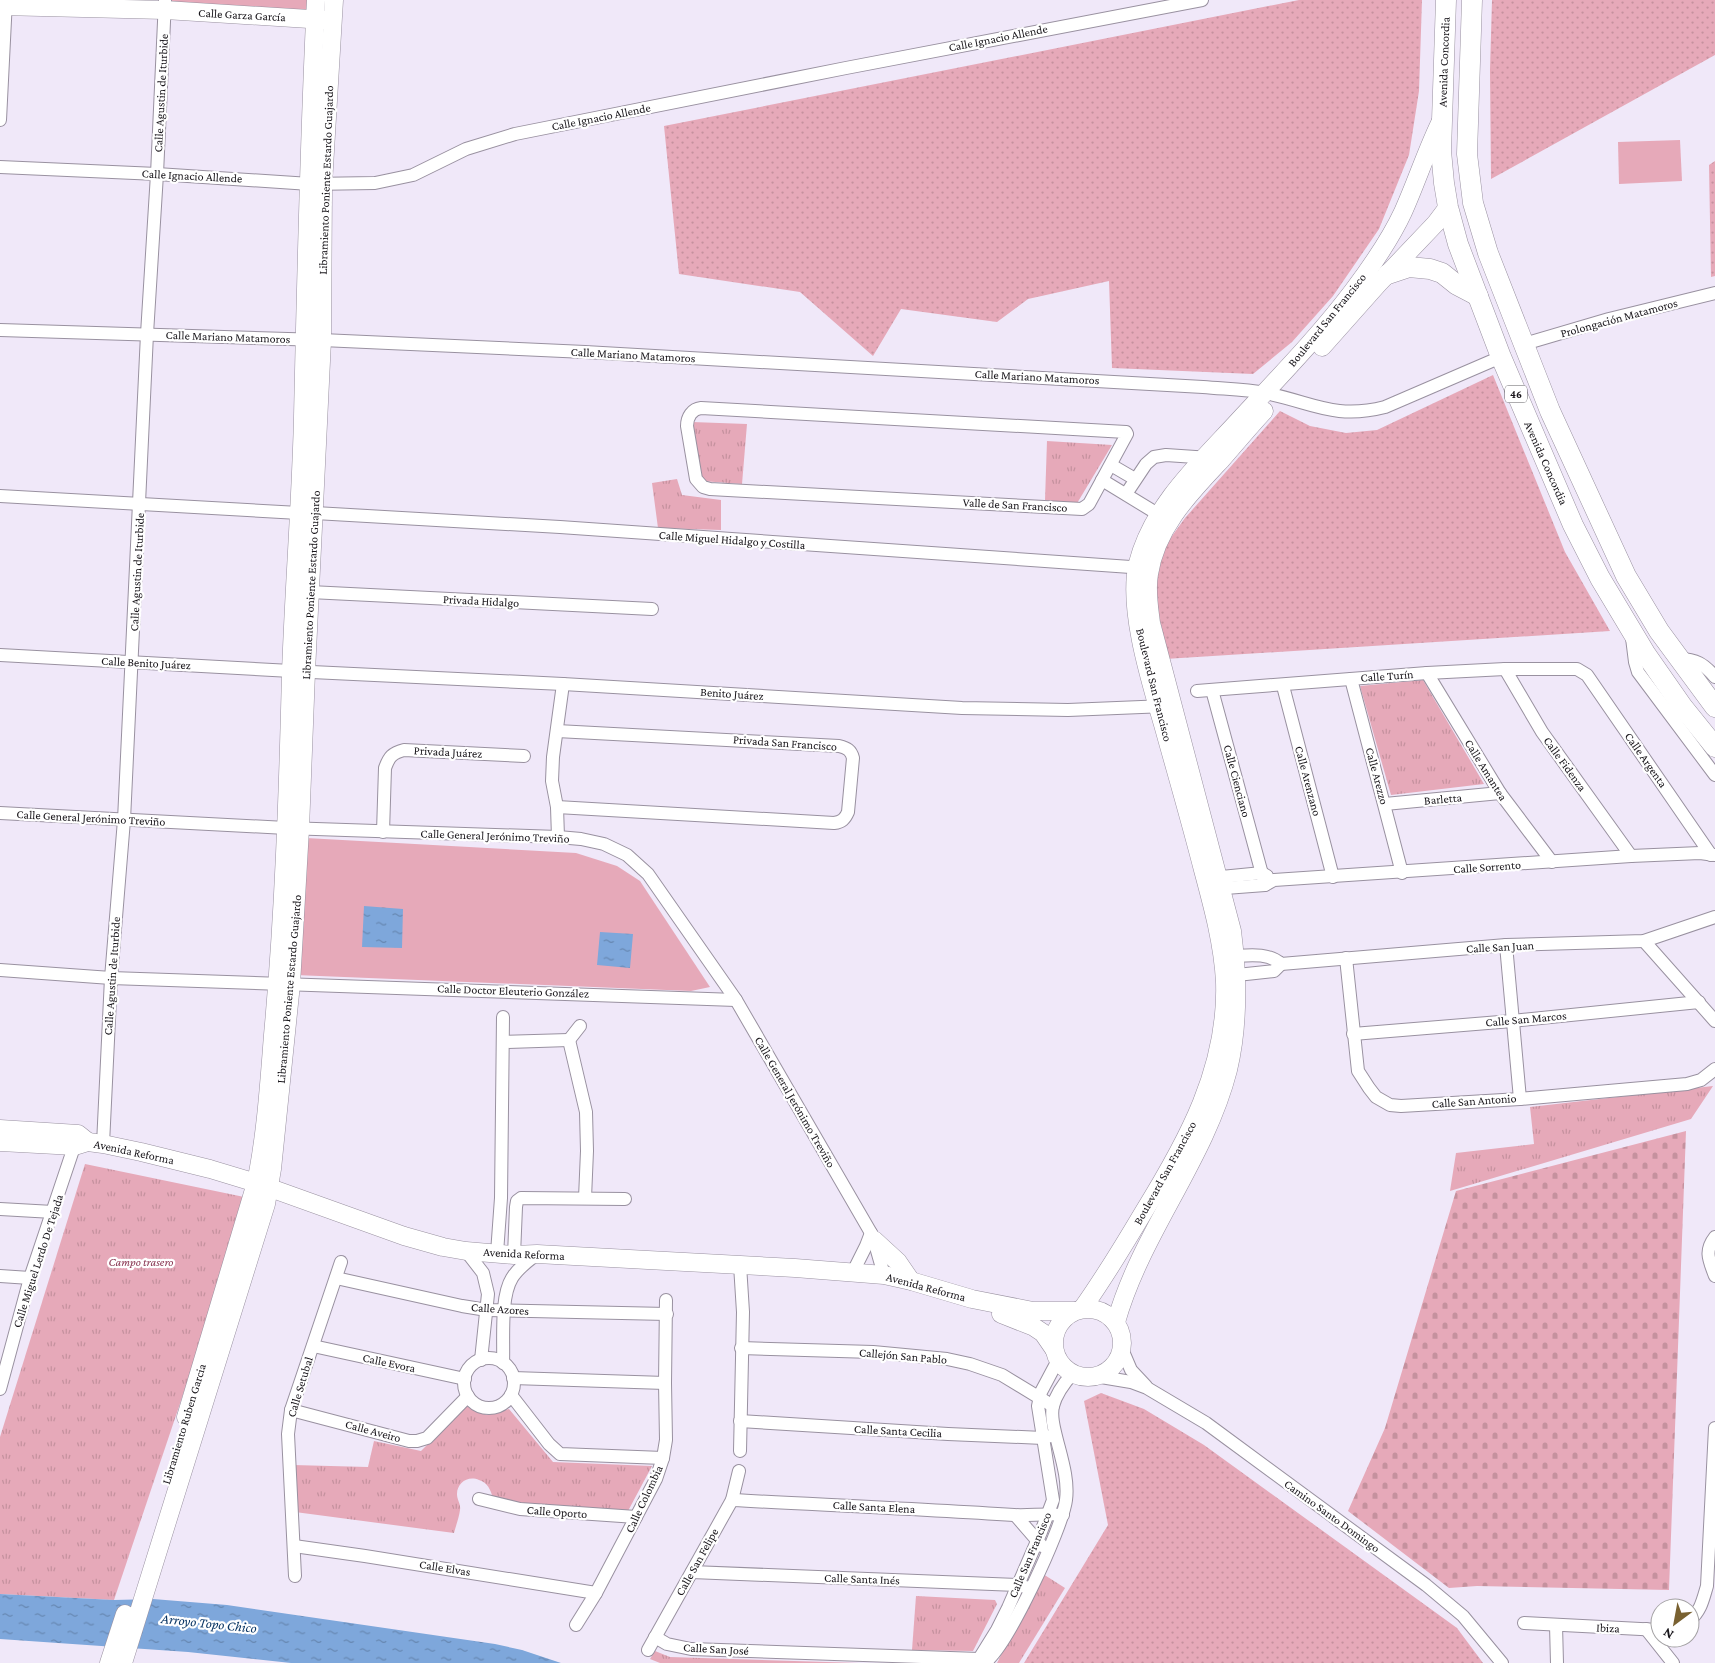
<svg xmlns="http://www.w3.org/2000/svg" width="1715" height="1663" viewBox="0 0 1715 1663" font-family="'Crimson Pro',serif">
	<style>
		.grass { fill: url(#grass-dots) }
		.cemetery { fill: url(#cemetery-stones) }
		.park { fill: url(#park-tufts) }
		.pitch { fill: #e6a9b9 }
		.water { fill: url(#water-ripples) }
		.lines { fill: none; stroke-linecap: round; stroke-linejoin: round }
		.street-casing { stroke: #9991a0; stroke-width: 14 }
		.secondary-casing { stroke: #9991a0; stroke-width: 19 }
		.primary-casing { stroke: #9991a0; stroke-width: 21 }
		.street { stroke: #fff; stroke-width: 12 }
		.secondary { stroke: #fff; stroke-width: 18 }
		.primary { stroke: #fff; stroke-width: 20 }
		.labels { text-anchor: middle; stroke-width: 4.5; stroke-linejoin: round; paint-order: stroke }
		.shield { fill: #fff; stroke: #5d5b5f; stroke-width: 1 }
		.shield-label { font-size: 11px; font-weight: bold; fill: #18151a }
		.street-label { font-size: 12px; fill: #18151a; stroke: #fff }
		.park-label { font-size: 12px; font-style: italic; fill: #893551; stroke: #fff }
		.water-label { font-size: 14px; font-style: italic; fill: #083463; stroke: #fff }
	</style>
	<defs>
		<pattern id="grass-dots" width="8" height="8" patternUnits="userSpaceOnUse" patternTransform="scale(1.25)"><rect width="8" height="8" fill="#e6a9b9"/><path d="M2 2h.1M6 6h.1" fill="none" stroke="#c5919e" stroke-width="1.8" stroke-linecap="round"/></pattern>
		<pattern id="cemetery-stones" width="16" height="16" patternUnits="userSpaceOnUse" patternTransform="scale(1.25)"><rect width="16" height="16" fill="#e6a9b9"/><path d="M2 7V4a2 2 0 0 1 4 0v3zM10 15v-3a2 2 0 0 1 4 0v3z" fill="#c5919e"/></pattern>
		<pattern id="park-tufts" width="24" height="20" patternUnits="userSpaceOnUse" patternTransform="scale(1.25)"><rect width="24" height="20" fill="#e6a9b9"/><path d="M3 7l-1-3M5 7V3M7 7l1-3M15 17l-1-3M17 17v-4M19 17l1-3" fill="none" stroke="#c5919e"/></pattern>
		<pattern id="water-ripples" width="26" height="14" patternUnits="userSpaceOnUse" patternTransform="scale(1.25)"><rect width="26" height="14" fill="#7ea7db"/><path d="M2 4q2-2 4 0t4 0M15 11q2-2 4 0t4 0" fill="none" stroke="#6687b1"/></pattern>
	</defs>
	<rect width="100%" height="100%" fill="#f0e8f9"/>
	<g class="grass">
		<polygon points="1299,0 1422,0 1419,91 1409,155 1379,229 1333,296 1292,342 1253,374 1112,368 1109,281 1028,299 997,322 901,309 873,356 800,292 679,274 664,126"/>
		<polygon points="1492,0 1715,0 1715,55 1491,179 1490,70"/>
		<polygon points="1715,161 1715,276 1711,277 1709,165"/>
		<polygon points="1493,375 1565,552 1610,631 1165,659 1153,591 1156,568 1167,543 1185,518 1280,411 1310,426 1346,433 1377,430"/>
		<polygon points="1101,1393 1144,1409 1204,1445 1457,1628 1483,1663 1024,1663 1108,1525 1084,1401"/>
	</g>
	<polygon class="cemetery" points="1686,1131 1669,1590 1477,1586 1449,1588 1348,1511 1385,1428 1456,1191"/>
	<g class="park">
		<polygon points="692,422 747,424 742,484 702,481"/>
		<polygon points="1047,441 1112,445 1076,505 1045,500"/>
		<polygon points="677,479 682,495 721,500 721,530 658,528 652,483"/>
		<polygon points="1423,680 1484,784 1391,795 1360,686"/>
		<polygon points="1713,1086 1691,1119 1450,1191 1456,1153 1534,1144 1530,1107"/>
		<polygon points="85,1164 249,1198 114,1600 0,1594 0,1437"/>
		<path d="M 466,1406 L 487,1415 L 509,1409 L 553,1462 L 652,1466 L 628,1511 L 541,1507 L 493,1498 C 490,1489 488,1483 479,1480 C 468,1475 457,1483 457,1494 C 457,1500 461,1504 460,1510 C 459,1518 456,1525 454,1533 L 295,1512 L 293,1465 L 368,1467 L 374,1441 L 421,1451 Z"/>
		<polygon points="1043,1574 1065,1588 1019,1663 997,1663"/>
		<polygon points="916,1596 995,1600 997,1604 973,1651 912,1650"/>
		<polygon points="655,1651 670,1657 859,1663 660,1663 650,1659"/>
	</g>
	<g class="pitch">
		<polygon points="172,0 311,0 311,12 172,4"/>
		<polygon points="1680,140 1682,181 1619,184 1618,142"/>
		<polygon points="306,838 576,853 617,866 640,881 710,987 691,991 295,975"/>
	</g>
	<g class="water">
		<polygon points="364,906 403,909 402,948 362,947"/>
		<polygon points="600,932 633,934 630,968 597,965"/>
		<polygon points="0,1594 114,1600 153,1599 227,1605 495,1644 522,1650 561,1663 291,1663 188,1652 0,1639"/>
	</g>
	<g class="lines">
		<g class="street-casing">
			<g id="street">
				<polyline points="0,120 6,0"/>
				<polyline points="0,167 157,174 310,184 375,183 413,175 466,149 515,134 846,68 1202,0"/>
				<path d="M 0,330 L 322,340 L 585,352 L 1203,387 C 1224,389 1245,389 1265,393 C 1312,402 1334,420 1385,407 L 1501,357"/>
				<polyline points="1524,344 1609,319 1715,293"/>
				<path d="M 701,408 L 1126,432 L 1127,434 L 1089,504 L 1082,509 L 710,489 L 703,487 L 696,479 L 687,426 C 687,417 692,409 701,408 Z"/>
				<polyline points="1111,465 1135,479"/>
				<polyline points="1102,480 1166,519"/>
				<polyline points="1126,494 1146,464 1154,457 1166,455 1210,458"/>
				<polyline points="0,496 299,513"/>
				<polyline points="315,513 560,527 1145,568"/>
				<polyline points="310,592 652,609"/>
				<polyline points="1632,638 1635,662 1638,672 1715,775"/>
				<polyline points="0,655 291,671 563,684 962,708 1068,710 1166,706"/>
				<path d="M 1679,659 C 1696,659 1704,664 1715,677"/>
				<polyline points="1505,669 1542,732 1631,856"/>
				<polyline points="1427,673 1500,793 1552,862"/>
				<polyline points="1351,679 1402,873"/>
				<polyline points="1283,686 1333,877"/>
				<polyline points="1212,690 1265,885"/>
				<polyline points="1197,691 1427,673 1505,669 1577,669 1587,675 1711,855"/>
				<path d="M 557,731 L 839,746 C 847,748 851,750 853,758 L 848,812 C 845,819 842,822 834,823 L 557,807"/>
				<polyline points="1385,804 1500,793"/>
				<polyline points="0,813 286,828 558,837 581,839 604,844 627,855 648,874 736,1000 871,1233 874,1240 884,1275"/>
				<path d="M 383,832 L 385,768 C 389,757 392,753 404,750 L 524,756"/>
				<polyline points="558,837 557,807 552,781 553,757 563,684"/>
				<polyline points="1211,878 1262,873 1267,876"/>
				<polyline points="1212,889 1265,885 1274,880 1631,856 1700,853 1715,855"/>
				<polyline points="1644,941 1715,1021"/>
				<polyline points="1506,945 1520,1099"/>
				<path d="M 1235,956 C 1251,955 1269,953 1281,964 L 1506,945 L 1644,941 L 1715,917"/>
				<polyline points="1346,958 1358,1071 1369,1088 1376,1097 1390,1105 1401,1106 1520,1099 1687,1084 1701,1080 1715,1069"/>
				<polyline points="0,970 111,978 736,1000"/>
				<polyline points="1237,975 1274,971 1281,964"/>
				<polyline points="1353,1034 1512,1021 1699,1002"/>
				<polyline points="569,1040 586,1112 587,1151 585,1198"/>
				<polyline points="569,1040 580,1026"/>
				<polyline points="504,1042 569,1040"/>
				<polyline points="103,1144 111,978 124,820 147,334 157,174 165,0"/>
				<polyline points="0,1209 53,1212"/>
				<path d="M 1715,1237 C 1704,1251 1709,1260 1715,1276"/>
				<polyline points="466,1251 483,1273 488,1294 481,1360"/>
				<polyline points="497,1253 501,1198 503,1017"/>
				<polyline points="514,1255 516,1207 517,1201 521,1198 625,1199"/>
				<polyline points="853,1272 866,1246 871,1233"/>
				<polyline points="0,1276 30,1278"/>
				<polyline points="336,1278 462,1306 487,1310 667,1314"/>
				<polyline points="313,1346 465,1379"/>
				<polyline points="741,1348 873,1352 947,1359 970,1364 1002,1375 1053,1406"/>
				<polyline points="1122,1349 1131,1370 1146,1386"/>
				<circle cx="489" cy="1383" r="25"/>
				<path d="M 503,1363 C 504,1340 500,1297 512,1278 C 518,1268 528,1261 537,1254"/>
				<polyline points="1095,1376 1131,1382 1147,1388 1206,1423 1426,1585 1463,1616 1502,1663"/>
				<polyline points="513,1378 665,1383"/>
				<polyline points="0,1389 30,1278 77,1138"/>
				<polyline points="511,1395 549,1444 560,1454 663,1458"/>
				<polyline points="291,1410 409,1441 417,1441 427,1438 468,1396"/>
				<polyline points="740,1421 948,1434 1043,1438 1051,1436"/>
				<polyline points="740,1451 743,1312 740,1265"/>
				<polyline points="479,1499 520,1509 636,1517"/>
				<path d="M 732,1500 C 826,1505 920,1509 1014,1515 C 1030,1516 1046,1513 1063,1515"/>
				<polyline points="1016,1516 1042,1546"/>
				<polyline points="294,1546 365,1556 596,1593"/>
				<polyline points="692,1572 1017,1585 1030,1588"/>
				<polyline points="295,1576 288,1434 291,1410 341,1262"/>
				<path d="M 1690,1620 C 1701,1611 1703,1599 1707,1586 L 1715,1428"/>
				<polyline points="1524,1623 1660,1630"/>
				<polyline points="576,1625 596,1593 656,1479 663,1458 666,1440 665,1383 666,1300"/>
				<polyline points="1556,1625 1557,1663"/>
				<polyline points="1646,1629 1673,1663"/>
				<polyline points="655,1637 667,1644 691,1649 979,1659 988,1660"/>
				<polyline points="648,1650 732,1500 739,1471"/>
				<polyline points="978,1663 979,1659 997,1630 1008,1608 1041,1532 1053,1500 1038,1406 1041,1392 1058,1360"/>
				<path d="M 984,1663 C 1006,1650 1063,1527 1066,1500 C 1069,1478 1060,1454 1055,1432 C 1053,1424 1051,1414 1053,1406 C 1056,1394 1065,1382 1073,1373"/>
			</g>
		</g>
		<g class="secondary-casing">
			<g id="secondary">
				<polyline points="0,6 165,10 325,20"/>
				<polyline points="1322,347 1378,284 1436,223 1448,207"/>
				<polyline points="0,1129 78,1134 88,1142"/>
				<polyline points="0,1142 75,1146 88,1142 103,1144 141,1152 210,1169 256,1183 404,1236 443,1247 466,1251 514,1255 537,1254 795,1268 884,1275 911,1281 972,1299 1033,1311 1075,1311"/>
				<polyline points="874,1240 898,1262 911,1281"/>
				<circle cx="1088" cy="1343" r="34"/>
				<path d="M 1082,1309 C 1104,1278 1124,1245 1143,1213 C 1187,1142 1228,1068 1225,982 C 1223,944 1213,907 1203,870 C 1191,823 1177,775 1164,728 C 1151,683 1127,608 1138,563 C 1153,504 1202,461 1242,417 C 1280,376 1319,336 1353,291 C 1371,267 1390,240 1403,212 C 1417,181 1427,149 1442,119"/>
				<polyline points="1001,1314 1034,1327 1043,1333 1054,1349"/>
				<path d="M 1116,1322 C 1141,1233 1205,1160 1228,1070 C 1239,1024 1238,978 1232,931 L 1151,623 C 1149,607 1146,590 1149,574 C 1156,527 1190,493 1221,460 C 1235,444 1249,427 1264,411"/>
				<path d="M 186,1417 L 256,1183 C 266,1135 269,1085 273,1035 C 284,915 288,794 291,673 C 294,587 301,502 303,417 C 306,278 309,139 316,0"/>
				<polyline points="109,1663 125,1614"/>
				<polyline points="123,1663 266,1204 272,1169 291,984 300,829 306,672 322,340 323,184 334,0"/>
			</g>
		</g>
		<g class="primary-casing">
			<g id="primary">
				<polyline points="1446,0 1441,151 1444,183 1448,207 1458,244 1501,357 1573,525 1600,578 1645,653 1682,706 1715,747"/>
				<polyline points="1472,0 1467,154 1473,203 1488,253 1550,411 1626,576 1659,631 1715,707"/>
				<polyline points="1388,274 1409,267 1430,269 1442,273 1457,285 1478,296"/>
			</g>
		</g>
		<use href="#street" class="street"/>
		<use href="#secondary" class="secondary"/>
		<use href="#primary" class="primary"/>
	</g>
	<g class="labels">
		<rect class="shield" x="1505" y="385.5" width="22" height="17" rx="4"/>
		<g class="shield-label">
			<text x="1516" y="398">46</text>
		</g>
		<g class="street-label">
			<text transform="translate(242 15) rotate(3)" y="4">Calle Garza García</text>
			<text transform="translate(998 38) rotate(-11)" y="4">Calle Ignacio Allende</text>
			<text transform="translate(1444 62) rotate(-88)" y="4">Avenida Concordia</text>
			<text transform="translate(161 93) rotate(-87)" y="4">Calle Agustin de Iturbide</text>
			<text transform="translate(601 117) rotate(-11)" y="4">Calle Ignacio Allende</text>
			<text transform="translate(192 176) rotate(3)" y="4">Calle Ignacio Allende</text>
			<text transform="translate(326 180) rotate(-88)" y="4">Libramiento Poniente Estardo Guajardo</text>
			<text transform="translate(1619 318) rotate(-15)" y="4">Prolongación Matamoros</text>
			<text transform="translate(1327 320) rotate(-51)" y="4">Boulevard San Francisco</text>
			<text transform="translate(228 337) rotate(2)" y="4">Calle Mariano Matamoros</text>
			<text transform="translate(633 355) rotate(3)" y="4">Calle Mariano Matamoros</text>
			<text transform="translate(1037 377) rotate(3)" y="4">Calle Mariano Matamoros</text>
			<text transform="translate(1546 463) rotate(66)" y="4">Avenida Concordia</text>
			<text transform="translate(1015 505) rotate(3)" y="4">Valle de San Francisco</text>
			<text transform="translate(732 540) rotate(4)" y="4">Calle Miguel Hidalgo y Costilla</text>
			<text transform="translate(137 572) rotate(-87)" y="4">Calle Agustin de Iturbide</text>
			<text transform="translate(311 585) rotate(-87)" y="4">Libramiento Poniente Estardo Guajardo</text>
			<text transform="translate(481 601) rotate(3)" y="4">Privada Hidalgo</text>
			<text transform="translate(146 663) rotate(3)" y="4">Calle Benito Juárez</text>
			<text transform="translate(1387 676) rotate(-4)" y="4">Calle Turín</text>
			<text transform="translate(1154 685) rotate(76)" y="4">Boulevard San Francisco</text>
			<text transform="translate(732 694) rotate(4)" y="4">Benito Juárez</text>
			<text transform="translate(785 743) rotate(4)" y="4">Privada San Francisco</text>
			<text transform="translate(448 752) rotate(3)" y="4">Privada Juárez</text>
			<text transform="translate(1646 760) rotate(55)" y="4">Calle Argenta</text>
			<text transform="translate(1565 764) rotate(54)" y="4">Calle Fidenza</text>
			<text transform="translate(1486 770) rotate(58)" y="4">Calle Amantea</text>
			<text transform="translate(1377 776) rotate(75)" y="4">Calle Arezzo</text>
			<text transform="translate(1237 781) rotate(75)" y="4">Calle Cienciano</text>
			<text transform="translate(1308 781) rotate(75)" y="4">Calle Arenzano</text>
			<text transform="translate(1443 799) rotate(-5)" y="4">Barletta</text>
			<text transform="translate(91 818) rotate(3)" y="4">Calle General Jerónimo Treviño</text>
			<text transform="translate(495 836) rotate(2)" y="4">Calle General Jerónimo Treviño</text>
			<text transform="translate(1487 867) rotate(-4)" y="4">Calle Sorrento</text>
			<text transform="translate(1500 947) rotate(-3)" y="4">Calle San Juan</text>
			<text transform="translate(112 976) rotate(-86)" y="4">Calle Agustin de Iturbide</text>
			<text transform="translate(289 989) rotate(-85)" y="4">Libramiento Poniente Estardo Guajardo</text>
			<text transform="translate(513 991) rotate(2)" y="4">Calle Doctor Eleuterio González</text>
			<text transform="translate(1526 1019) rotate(-5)" y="4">Calle San Marcos</text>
			<text transform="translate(1474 1101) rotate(-4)" y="4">Calle San Antonio</text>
			<text transform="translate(795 1102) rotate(60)" y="4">Calle General Jerónimo Treviño</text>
			<text transform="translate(134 1152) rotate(12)" y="4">Avenida Reforma</text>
			<text transform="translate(1165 1173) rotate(-61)" y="4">Boulevard San Francisco</text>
			<text transform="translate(524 1254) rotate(3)" y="4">Avenida Reforma</text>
			<text transform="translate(38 1261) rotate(-72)" y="4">Calle Miguel Lerdo De Tejada</text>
			<text transform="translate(926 1287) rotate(15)" y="4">Avenida Reforma</text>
			<text transform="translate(500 1309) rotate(4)" y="4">Calle Azores</text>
			<text transform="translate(903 1356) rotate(5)" y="4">Callejón San Pablo</text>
			<text transform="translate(389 1363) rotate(12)" y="4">Calle Evora</text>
			<text transform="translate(300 1387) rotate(-73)" y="4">Calle Setubal</text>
			<text transform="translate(184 1424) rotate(-73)" y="4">Libramiento Ruben Garcia</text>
			<text transform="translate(373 1431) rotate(15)" y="4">Calle Aveiro</text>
			<text transform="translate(898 1431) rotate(3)" y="4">Calle Santa Cecilia</text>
			<text transform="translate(644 1499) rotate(-65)" y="4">Calle Colombia</text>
			<text transform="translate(874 1507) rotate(3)" y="4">Calle Santa Elena</text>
			<text transform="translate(557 1512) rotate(4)" y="4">Calle Oporto</text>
			<text transform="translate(1332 1516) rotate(36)" y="4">Camino Santo Domingo</text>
			<text transform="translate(1030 1555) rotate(-67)" y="4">Calle San Francisco</text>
			<text transform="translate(697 1562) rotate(-61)" y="4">Calle San Felipe</text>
			<text transform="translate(445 1568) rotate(9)" y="4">Calle Elvas</text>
			<text transform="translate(862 1579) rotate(2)" y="4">Calle Santa Inés</text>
			<text transform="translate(1608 1628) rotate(3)" y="4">Ibiza</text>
			<text transform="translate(716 1649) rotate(3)" y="4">Calle San José</text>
		</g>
		<g class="park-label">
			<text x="141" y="1266">Campo trasero</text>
		</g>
		<g class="water-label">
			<text transform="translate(209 1623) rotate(6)" y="5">Arroyo Topo Chico</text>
		</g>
	</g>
	<g transform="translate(1675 1623) rotate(212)"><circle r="24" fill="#ffffff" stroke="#a3a1a3"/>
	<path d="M0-4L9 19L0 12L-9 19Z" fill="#796131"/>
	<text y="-8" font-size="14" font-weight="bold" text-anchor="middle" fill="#18151a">N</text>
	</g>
</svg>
